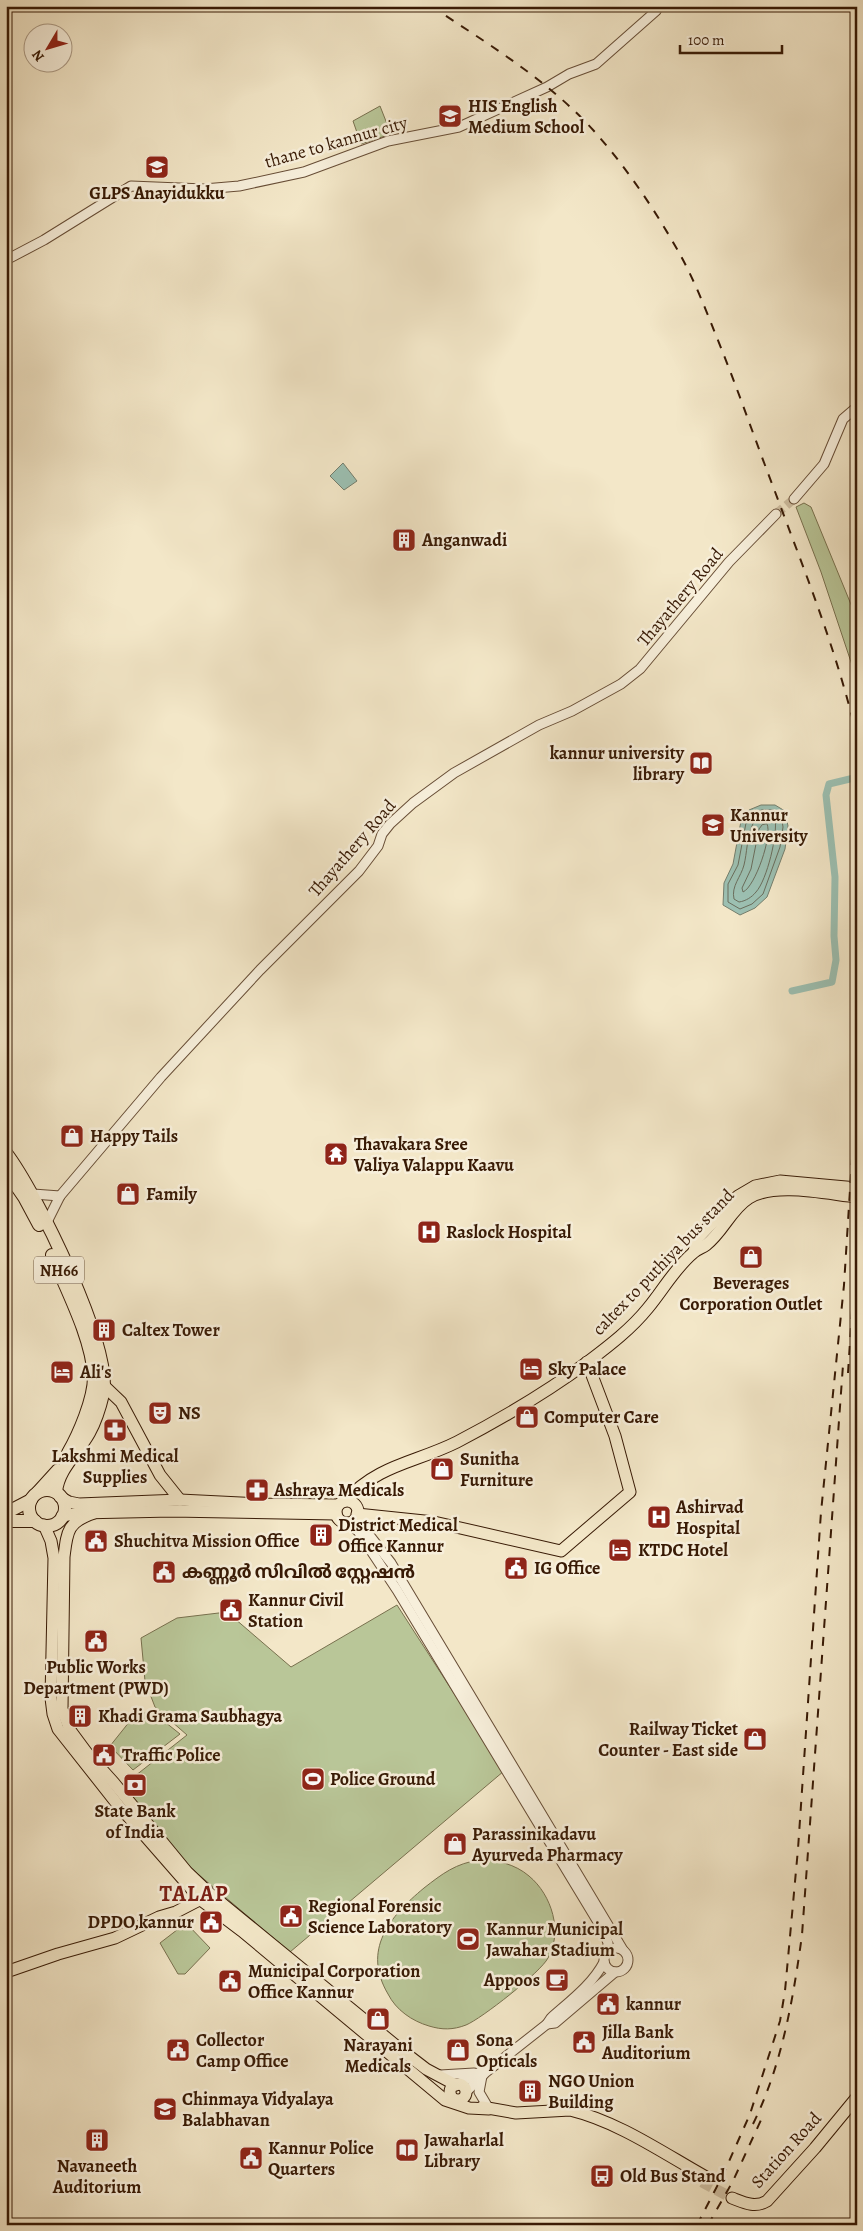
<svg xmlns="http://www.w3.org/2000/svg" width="863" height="2231" viewBox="0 0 863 2231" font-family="Alegreya,'Noto Sans Malayalam',serif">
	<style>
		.green { fill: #b9c698; stroke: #78704e }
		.water { fill: #9cc0b2; stroke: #747e6d }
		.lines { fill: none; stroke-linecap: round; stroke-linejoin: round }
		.shore { stroke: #6a6d5c; stroke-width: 1 }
		.canal { stroke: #9cc0b2; stroke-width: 7 }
		.minor-tunnel { stroke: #cebea1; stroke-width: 9; stroke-dasharray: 9 4.5; stroke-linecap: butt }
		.major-tunnel { stroke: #cebea1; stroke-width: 11; stroke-dasharray: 11 5.5; stroke-linecap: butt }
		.minor-casing { stroke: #674d36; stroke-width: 11 }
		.major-casing { stroke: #381a05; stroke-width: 13 }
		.highway-casing { stroke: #381a05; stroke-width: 14 }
		.minor { stroke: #f7efdb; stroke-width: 9 }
		.major { stroke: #f3e7c8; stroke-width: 11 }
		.highway { stroke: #f3e7c8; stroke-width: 12 }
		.rail { stroke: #381a05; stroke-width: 2; stroke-dasharray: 9 9; stroke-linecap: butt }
		.labels { text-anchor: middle; stroke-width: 5; stroke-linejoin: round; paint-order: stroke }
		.shield { fill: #f7efdb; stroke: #715a45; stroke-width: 1 }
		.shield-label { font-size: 16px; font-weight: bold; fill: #381a05 }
		.poi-label { font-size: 18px; font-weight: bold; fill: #381a05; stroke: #f7efdb; text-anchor: start }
		.street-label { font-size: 18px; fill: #381a05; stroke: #f7efdb }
		.district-label { font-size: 22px; font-weight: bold; letter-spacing: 1px; fill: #7a1f14; stroke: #f7efdb }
	</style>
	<rect width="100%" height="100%" fill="#f3e7c8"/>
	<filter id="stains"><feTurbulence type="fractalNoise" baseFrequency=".004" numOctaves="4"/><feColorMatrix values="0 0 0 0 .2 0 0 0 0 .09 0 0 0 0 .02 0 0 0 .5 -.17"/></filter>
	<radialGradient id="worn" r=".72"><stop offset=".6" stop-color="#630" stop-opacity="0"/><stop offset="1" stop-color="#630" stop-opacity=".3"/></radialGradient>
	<g class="green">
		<polygon points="380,106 391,134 361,144 353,121"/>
		<polygon points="804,503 811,507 857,619 857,680 821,572 796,507"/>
		<polygon points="397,1605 504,1771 290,1952 192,1869 121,1787 187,1735 155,1707 145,1681 141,1638 177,1618 227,1612 291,1667"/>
		<polygon points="150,1710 180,1734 133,1770 110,1746 130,1721"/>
		<path d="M 480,1860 C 497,1860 515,1864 529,1876 C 552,1895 563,1932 548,1958 C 541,1972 481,2019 466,2025 C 453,2030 442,2030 429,2026 C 412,2021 396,2010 388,1994 C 362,1950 389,1917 424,1888 C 442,1874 456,1863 480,1860 Z"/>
		<polygon points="186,1923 210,1948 185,1974 178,1974 160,1943"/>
	</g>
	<g class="water">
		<polygon points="343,463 357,481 344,490 330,476"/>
		<polygon points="761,805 775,805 785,811 788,826 785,849 767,897 755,908 740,915 723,905 724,883 733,864 741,821 749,810"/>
	</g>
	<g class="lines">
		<g class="shore">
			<polygon points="762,810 773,810 781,815 783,827 780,847 763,894 752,904 740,909 728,902 728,884 738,865 746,823 752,814"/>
			<path d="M 764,816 L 771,816 L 775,819 C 778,834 767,880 756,892 C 752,897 746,901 739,902 L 734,899 C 731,886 741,877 744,865 C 747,853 747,837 752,826 C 754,820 759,818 764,816 Z"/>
			<path d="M 767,824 C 773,835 755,887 743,892 L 742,888 L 751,869 L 759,829 L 762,825 Z"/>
		</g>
		<polyline class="canal" points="792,991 832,982 836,960 834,936 835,877 826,795 829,784 854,778"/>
		<polyline class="minor-tunnel" points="776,514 794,499"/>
		<polyline class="major-tunnel" points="702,2182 732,2198"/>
		<g class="minor-casing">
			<g id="minor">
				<polyline points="6,260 44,240 131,186 204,189 239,186 304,172 388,141 459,127 547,87 569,74 596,64 656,11 659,6"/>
				<polyline points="794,499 824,464 843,419 857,407"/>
				<polyline points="33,1194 60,1196"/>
				<polyline points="47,1222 60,1196 161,1077 260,970 359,871 378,846 382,834 390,824 413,803 454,773 539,725 572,711 621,684 640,669 729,562 776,514"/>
				<polyline points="356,1518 391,1563 623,1950"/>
				<polyline points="347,1523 358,1531 397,1590 604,1932 608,1943 608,1951"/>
				<circle cx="616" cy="1960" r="12"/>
				<polyline points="547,2024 555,2023 615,1972"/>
				<polyline points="440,2075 474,2073"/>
				<polyline points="482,2076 479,2092 489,2109"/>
				<polyline points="458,2084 480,2072"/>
				<path d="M 466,2092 L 485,2073 L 547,2024 L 551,2018 C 570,2001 592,1985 604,1962"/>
			</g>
		</g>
		<g class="major-casing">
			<g id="major">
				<polyline points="694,1251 698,1238 738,1196 755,1186 780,1181 857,1188"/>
				<polyline points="99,1381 121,1402 160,1475 180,1500"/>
				<polyline points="60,1497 69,1502 79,1504 180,1500 261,1504 338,1505"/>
				<path d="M 345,1501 C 379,1464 415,1463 457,1442 C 503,1418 547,1392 589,1361 C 610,1345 631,1329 648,1308 C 663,1290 675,1268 693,1253 C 697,1249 702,1248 706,1245 C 723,1232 731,1209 749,1198 C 775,1182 827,1194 857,1197"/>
				<circle cx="347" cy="1512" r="11"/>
				<path d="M 94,1513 C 67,1522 67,1532 64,1557 L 62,1709 L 70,1730 L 87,1753 L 114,1783 L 187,1872 L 208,1892 L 400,2049 L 426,2069 L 456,2085"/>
				<polyline points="357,1514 434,1522 561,1551 630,1492 615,1436 587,1362"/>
				<polyline points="62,1516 80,1513 172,1511 336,1514"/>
				<polyline points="44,1525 51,1541 54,1558 51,1698 53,1714 58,1729 118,1805 201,1900 242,1931 445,2100 469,2108 489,2109"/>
				<polyline points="6,1972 58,1954 115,1938 159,1917 176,1912 205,1897"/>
				<circle cx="458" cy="2092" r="8"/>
				<path d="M 482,2107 L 516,2113 L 570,2110 C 619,2122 663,2153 706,2177"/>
				<path d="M 732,2198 C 745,2203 755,2208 767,2201 L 815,2148 L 857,2097"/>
			</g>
		</g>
		<g class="highway-casing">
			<g id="highway">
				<path d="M 6,1153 C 36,1192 113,1348 103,1394 C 100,1407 95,1422 89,1433 C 78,1453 58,1469 56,1492"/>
				<polyline points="6,1171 24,1197 39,1225"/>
				<path d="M 52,1255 C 67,1291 92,1338 94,1377 C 94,1399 79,1434 68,1453"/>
				<circle cx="47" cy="1508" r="18"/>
				<polyline points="38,1492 58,1470"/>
				<polyline points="6,1513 31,1500"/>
				<polyline points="6,1521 35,1521"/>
			</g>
		</g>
		<use href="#minor" class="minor"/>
		<use href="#major" class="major"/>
		<use href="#highway" class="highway"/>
		<g class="rail">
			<path d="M 431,6 C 488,44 548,80 594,131 C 626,167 653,207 677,249 C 692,275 704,305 715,333 C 736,384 754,437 774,489 C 804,570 838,653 857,738"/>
			<polyline points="848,1373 857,1233"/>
			<path d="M 753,2124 C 782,2065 793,2000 802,1935 L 843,1365"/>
			<polyline points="697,2225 723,2175 750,2114 780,2021 785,1991 798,1849 821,1512 844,1285 857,1079"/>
			<polyline points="708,2225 733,2181 761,2120"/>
		</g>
	</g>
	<defs>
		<g id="school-square" transform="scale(1.25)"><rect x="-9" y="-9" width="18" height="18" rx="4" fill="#8f2418" stroke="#f7efdb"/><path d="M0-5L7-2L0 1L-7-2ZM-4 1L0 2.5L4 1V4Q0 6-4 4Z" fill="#fff"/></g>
		<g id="building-square" transform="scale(1.25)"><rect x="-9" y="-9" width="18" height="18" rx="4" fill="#8f2418" stroke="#f7efdb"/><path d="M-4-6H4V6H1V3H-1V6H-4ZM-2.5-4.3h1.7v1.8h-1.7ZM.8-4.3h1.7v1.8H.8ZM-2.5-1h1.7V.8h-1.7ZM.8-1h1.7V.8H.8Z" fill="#fff"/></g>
		<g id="library-square" transform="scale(1.25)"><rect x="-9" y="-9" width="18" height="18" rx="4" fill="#8f2418" stroke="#f7efdb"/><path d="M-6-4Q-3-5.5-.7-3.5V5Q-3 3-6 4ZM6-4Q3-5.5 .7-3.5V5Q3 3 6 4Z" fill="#fff"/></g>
		<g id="university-square" transform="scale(1.25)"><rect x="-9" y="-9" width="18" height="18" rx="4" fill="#8f2418" stroke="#f7efdb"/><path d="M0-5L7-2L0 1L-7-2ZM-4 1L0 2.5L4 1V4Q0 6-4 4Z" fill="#fff"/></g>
		<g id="shop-square" transform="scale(1.25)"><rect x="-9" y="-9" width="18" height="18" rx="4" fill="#8f2418" stroke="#f7efdb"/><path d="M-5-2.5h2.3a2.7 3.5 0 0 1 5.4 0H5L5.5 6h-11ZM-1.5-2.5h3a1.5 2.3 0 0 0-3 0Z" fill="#fff"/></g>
		<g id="temple-square" transform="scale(1.25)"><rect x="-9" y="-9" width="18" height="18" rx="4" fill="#8f2418" stroke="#f7efdb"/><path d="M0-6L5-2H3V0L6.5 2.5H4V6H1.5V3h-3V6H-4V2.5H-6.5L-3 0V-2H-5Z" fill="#fff"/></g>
		<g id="hospital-square" transform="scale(1.25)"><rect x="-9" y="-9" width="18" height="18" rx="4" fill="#8f2418" stroke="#f7efdb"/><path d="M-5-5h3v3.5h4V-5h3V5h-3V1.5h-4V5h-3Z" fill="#fff"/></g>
		<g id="hotel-square" transform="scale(1.25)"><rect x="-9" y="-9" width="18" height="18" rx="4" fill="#8f2418" stroke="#f7efdb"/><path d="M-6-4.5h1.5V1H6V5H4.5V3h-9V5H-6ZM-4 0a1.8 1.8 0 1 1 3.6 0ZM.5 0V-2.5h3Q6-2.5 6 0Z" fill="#fff"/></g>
		<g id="theatre-square" transform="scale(1.25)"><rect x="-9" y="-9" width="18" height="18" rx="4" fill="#8f2418" stroke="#f7efdb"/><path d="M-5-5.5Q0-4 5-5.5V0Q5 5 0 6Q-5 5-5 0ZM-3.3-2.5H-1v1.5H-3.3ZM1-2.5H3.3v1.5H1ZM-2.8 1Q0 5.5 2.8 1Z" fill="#fff"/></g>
		<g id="pharmacy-square" transform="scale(1.25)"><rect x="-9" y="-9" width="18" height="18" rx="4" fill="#8f2418" stroke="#f7efdb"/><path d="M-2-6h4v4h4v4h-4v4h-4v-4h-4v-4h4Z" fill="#fff"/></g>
		<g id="civic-square" transform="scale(1.25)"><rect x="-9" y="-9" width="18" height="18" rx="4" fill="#8f2418" stroke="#f7efdb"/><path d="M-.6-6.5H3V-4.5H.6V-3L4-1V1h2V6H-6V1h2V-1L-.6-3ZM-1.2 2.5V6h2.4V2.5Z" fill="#fff"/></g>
		<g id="stadium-square" transform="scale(1.25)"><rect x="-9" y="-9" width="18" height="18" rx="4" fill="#8f2418" stroke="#f7efdb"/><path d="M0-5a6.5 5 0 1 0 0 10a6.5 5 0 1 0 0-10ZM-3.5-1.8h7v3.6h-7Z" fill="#fff"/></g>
		<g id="bank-square" transform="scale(1.25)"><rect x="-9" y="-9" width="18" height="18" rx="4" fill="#8f2418" stroke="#f7efdb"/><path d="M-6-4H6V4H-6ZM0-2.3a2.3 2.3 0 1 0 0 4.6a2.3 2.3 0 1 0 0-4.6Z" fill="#fff"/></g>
		<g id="cafe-square" transform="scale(1.25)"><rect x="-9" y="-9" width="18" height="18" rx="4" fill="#8f2418" stroke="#f7efdb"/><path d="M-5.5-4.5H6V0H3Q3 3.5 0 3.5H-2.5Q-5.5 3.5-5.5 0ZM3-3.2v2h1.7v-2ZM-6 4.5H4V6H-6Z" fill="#fff"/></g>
		<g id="bus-square" transform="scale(1.25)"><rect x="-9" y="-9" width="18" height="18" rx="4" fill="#8f2418" stroke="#f7efdb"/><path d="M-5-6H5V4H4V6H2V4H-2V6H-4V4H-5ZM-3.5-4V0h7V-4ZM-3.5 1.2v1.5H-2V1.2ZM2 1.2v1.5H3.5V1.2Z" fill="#fff"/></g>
	</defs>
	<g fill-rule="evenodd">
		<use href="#school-square" x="450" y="116"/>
		<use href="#school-square" x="157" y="167"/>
		<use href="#building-square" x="404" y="540"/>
		<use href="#library-square" x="701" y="763"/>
		<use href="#university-square" x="713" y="825"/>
		<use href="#shop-square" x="72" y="1136"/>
		<use href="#temple-square" x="336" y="1154"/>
		<use href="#shop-square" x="128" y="1194"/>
		<use href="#hospital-square" x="429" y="1232"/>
		<use href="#shop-square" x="751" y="1257"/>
		<use href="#building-square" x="104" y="1330"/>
		<use href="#hotel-square" x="531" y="1369"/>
		<use href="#hotel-square" x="62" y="1372"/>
		<use href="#theatre-square" x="160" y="1413"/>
		<use href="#shop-square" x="527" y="1417"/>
		<use href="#pharmacy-square" x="115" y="1430"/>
		<use href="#shop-square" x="442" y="1469"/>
		<use href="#pharmacy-square" x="257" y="1490"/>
		<use href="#hospital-square" x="659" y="1517"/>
		<use href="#building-square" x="321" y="1535"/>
		<use href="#civic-square" x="96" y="1541"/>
		<use href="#hotel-square" x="620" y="1550"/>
		<use href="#civic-square" x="516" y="1568"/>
		<use href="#civic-square" x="164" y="1572"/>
		<use href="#civic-square" x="231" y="1610"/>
		<use href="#civic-square" x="96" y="1641"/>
		<use href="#building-square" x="80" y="1716"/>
		<use href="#shop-square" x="755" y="1739"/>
		<use href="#civic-square" x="104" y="1755"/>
		<use href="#stadium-square" x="313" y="1779"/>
		<use href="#bank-square" x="135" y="1785"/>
		<use href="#shop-square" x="455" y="1844"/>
		<use href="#civic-square" x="291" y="1916"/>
		<use href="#civic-square" x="211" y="1922"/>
		<use href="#stadium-square" x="468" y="1939"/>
		<use href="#cafe-square" x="557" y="1980"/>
		<use href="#civic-square" x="230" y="1981"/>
		<use href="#civic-square" x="608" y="2004"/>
		<use href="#shop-square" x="378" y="2019"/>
		<use href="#civic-square" x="584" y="2042"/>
		<use href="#civic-square" x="178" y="2050"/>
		<use href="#shop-square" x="458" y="2050"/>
		<use href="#building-square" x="530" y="2091"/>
		<use href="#school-square" x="165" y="2109"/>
		<use href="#building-square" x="97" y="2140"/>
		<use href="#library-square" x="407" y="2150"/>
		<use href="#civic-square" x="251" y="2158"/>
		<use href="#bus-square" x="602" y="2176"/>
	</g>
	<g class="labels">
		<rect class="shield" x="34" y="1256.5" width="50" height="27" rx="4"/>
		<g class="shield-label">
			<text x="59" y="1276">NH66</text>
		</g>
		<g class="poi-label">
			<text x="468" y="112">HIS English<tspan x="468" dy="21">Medium School</tspan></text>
			<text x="157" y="199" text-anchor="middle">GLPS Anayidukku</text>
			<text x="422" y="546">Anganwadi</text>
			<text x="684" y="759" text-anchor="end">kannur university<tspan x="684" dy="21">library</tspan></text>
			<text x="730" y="821">Kannur<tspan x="730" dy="21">University</tspan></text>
			<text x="90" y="1142">Happy Tails</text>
			<text x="354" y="1150">Thavakara Sree<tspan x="354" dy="21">Valiya Valappu Kaavu</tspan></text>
			<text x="146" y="1200">Family</text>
			<text x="446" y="1238">Raslock Hospital</text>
			<text x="751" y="1289" text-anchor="middle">Beverages<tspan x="751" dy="21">Corporation Outlet</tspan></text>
			<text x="122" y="1336">Caltex Tower</text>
			<text x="548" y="1375">Sky Palace</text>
			<text x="80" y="1378">Ali's</text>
			<text x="178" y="1419">NS</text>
			<text x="544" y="1423">Computer Care</text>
			<text x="115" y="1462" text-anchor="middle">Lakshmi Medical<tspan x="115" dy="21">Supplies</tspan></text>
			<text x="460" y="1465">Sunitha<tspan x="460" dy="21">Furniture</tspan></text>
			<text x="274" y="1496">Ashraya Medicals</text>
			<text x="676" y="1513">Ashirvad<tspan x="676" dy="21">Hospital</tspan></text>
			<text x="338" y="1531">District Medical<tspan x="338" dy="21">Office Kannur</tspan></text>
			<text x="114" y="1547">Shuchitva Mission Office</text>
			<text x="638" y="1556">KTDC Hotel</text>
			<text x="534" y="1574">IG Office</text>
			<text x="182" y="1578">കണ്ണൂർ സിവിൽ സ്റ്റേഷൻ</text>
			<text x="248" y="1606">Kannur Civil<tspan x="248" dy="21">Station</tspan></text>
			<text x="96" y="1673" text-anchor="middle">Public Works<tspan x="96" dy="21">Department (PWD)</tspan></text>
			<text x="98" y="1722">Khadi Grama Saubhagya</text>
			<text x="738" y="1735" text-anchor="end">Railway Ticket<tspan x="738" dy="21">Counter - East side</tspan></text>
			<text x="122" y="1761">Traffic Police</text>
			<text x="330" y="1785">Police Ground</text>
			<text x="135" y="1817" text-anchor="middle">State Bank<tspan x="135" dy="21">of India</tspan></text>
			<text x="472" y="1840">Parassinikadavu<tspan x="472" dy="21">Ayurveda Pharmacy</tspan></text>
			<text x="308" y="1912">Regional Forensic<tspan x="308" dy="21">Science Laboratory</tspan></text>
			<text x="194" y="1928" text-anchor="end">DPDO,kannur</text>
			<text x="486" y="1935">Kannur Municipal<tspan x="486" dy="21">Jawahar Stadium</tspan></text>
			<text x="248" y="1977">Municipal Corporation<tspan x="248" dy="21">Office Kannur</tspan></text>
			<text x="540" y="1986" text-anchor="end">Appoos</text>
			<text x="626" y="2010">kannur</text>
			<text x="602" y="2038">Jilla Bank<tspan x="602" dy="21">Auditorium</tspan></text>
			<text x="196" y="2046">Collector<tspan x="196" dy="21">Camp Office</tspan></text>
			<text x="476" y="2046">Sona<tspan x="476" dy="21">Opticals</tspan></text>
			<text x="378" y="2051" text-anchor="middle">Narayani<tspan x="378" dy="21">Medicals</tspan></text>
			<text x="548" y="2087">NGO Union<tspan x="548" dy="21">Building</tspan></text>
			<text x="182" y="2105">Chinmaya Vidyalaya<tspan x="182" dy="21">Balabhavan</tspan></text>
			<text x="424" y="2146">Jawaharlal<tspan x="424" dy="21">Library</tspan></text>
			<text x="268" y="2154">Kannur Police<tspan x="268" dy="21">Quarters</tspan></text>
			<text x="97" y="2172" text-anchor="middle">Navaneeth<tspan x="97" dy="21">Auditorium</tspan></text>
			<text x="620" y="2182">Old Bus Stand</text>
		</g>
		<g class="street-label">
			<text transform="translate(336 142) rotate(-16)" y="6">thane to kannur city</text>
			<text transform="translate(680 597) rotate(-50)" y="6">Thayathery Road</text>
			<text transform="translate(352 848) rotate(-49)" y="6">Thayathery Road</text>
			<text transform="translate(663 1262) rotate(-46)" y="6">caltex to puthiya bus stand</text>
			<text transform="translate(786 2150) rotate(-48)" y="6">Station Road</text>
		</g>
		<g class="district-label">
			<text x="194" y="1901">TALAP</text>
		</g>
	</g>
	<rect width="863" height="2231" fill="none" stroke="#f3e7c8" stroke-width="25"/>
	<rect x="8" y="8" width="848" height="2216" fill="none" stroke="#381a05" stroke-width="2.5"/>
	<rect x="12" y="12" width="838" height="2206" fill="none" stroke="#381a05"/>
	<g transform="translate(48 48) rotate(232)"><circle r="24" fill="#f7efdb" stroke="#ab9a85"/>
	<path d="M0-4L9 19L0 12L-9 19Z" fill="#8f2418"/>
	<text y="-8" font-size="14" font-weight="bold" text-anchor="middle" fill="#381a05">N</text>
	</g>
	<path d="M680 45v8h102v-8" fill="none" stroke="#381a05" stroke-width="2.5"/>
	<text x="688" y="45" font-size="15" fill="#381a05" stroke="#f7efdb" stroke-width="4" paint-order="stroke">100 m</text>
	<rect width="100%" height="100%" filter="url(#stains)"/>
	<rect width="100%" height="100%" fill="url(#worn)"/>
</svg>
